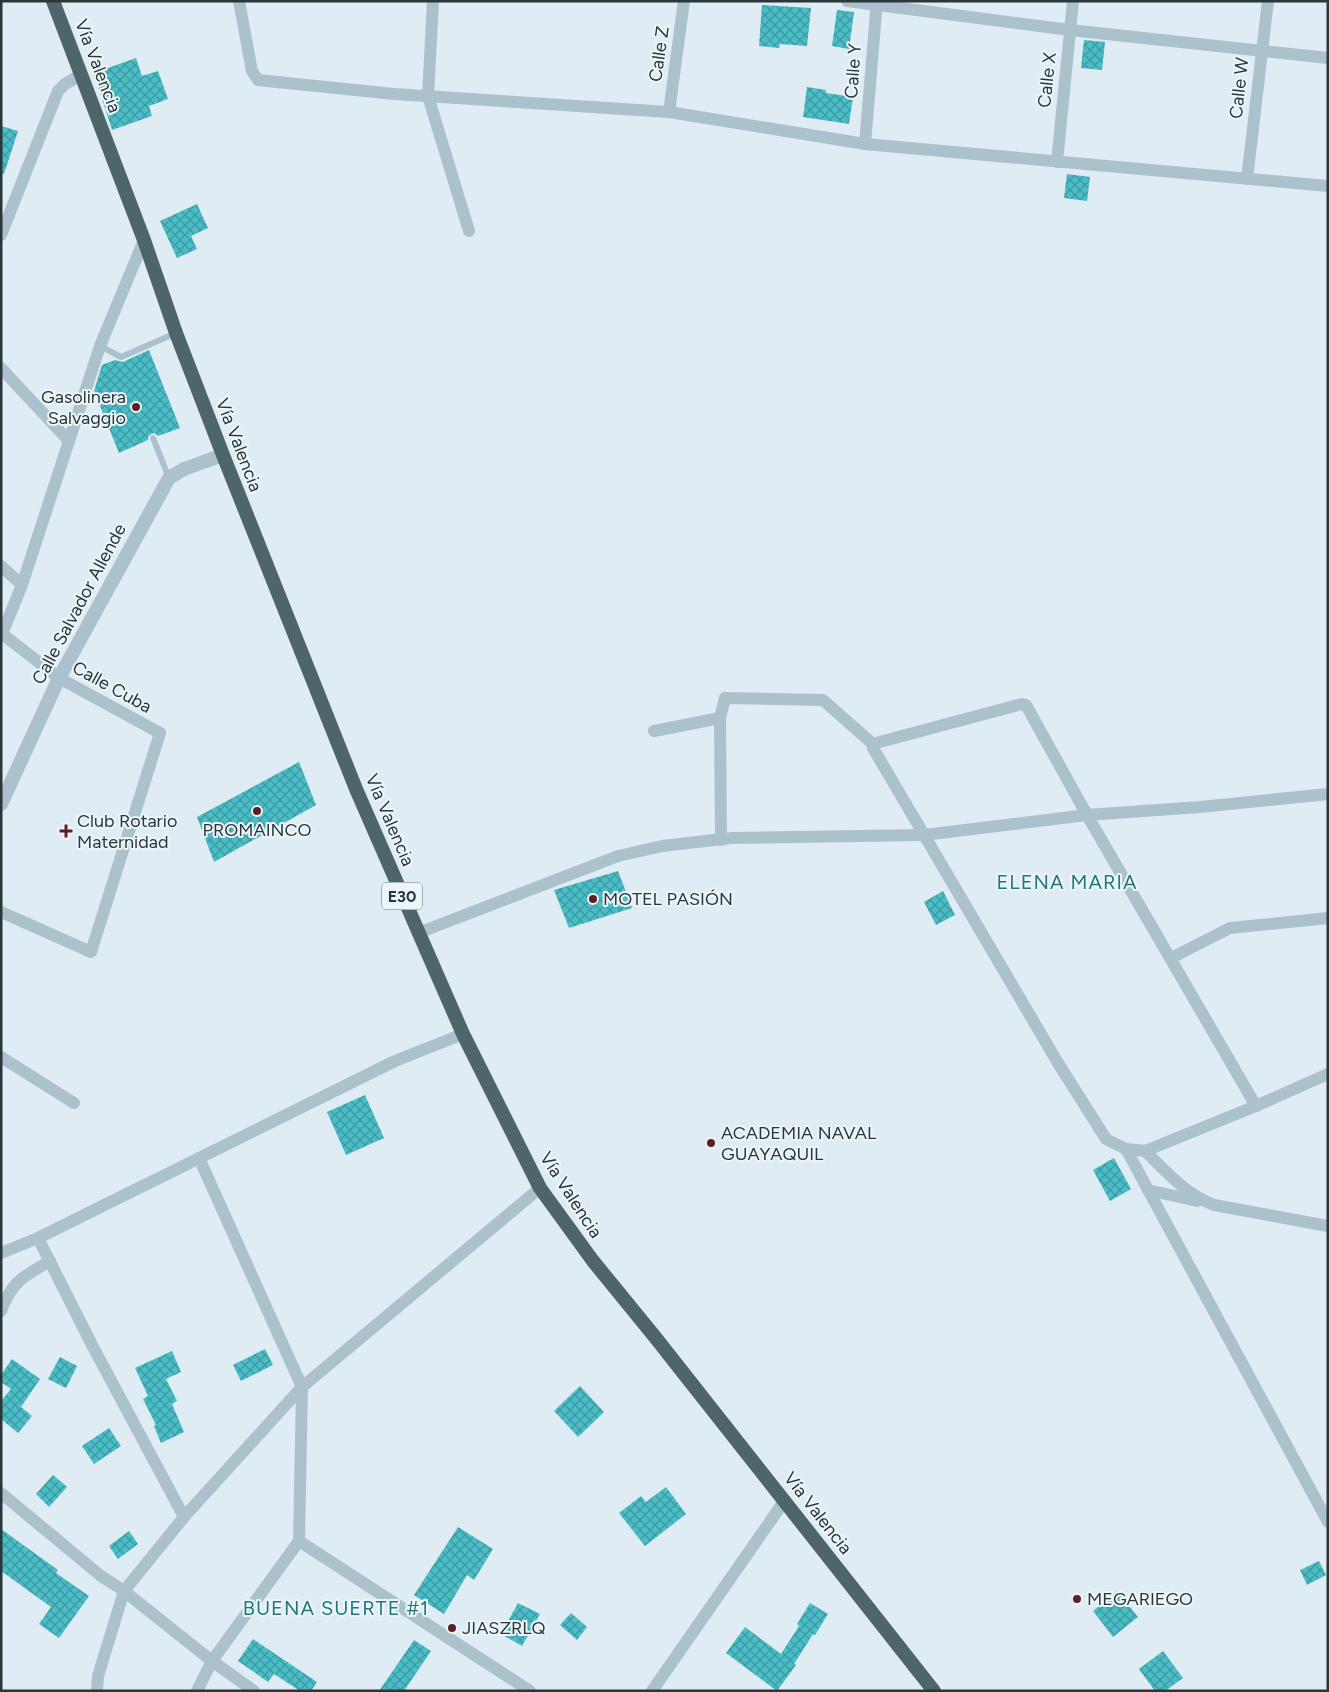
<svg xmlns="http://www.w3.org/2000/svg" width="1329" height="1692" viewBox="0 0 1329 1692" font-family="Figtree,sans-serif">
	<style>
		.building { fill: url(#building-cross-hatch) }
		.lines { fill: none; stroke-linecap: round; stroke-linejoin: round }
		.service { stroke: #abc2cc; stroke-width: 6 }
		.minor { stroke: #abc2cc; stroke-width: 12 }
		.tertiary { stroke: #abc2cc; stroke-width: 14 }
		.trunk { stroke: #4e666a; stroke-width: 14 }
		.poi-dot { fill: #5c1f25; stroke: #ecf5fa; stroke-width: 2 }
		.labels { text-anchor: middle; stroke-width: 4; stroke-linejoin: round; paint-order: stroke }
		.shield { fill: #ecf5fa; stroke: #647073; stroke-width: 1 }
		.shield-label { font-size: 16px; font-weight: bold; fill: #2a3739 }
		.street-label { font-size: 18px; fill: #2a3739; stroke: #ecf5fa }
		.poi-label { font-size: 18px; fill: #2a3739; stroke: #ecf5fa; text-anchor: start }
		.quarter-label { font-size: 20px; letter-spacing: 1px; fill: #20777d; stroke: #ecf5fa }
	</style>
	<defs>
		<pattern id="building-cross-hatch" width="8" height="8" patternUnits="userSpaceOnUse" patternTransform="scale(1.25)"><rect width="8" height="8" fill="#4abdc6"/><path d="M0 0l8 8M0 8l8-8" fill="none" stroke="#3e9aa2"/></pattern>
	</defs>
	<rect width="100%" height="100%" fill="#dfecf3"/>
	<g class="building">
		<polygon points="762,5 811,8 807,46 780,44 779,48 759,46"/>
		<polygon points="837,10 854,12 849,49 832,46"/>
		<polygon points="1084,40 1105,42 1102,70 1081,68"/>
		<polygon points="136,58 142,76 158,71 168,99 149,106 152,116 112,130 94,73"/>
		<polygon points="807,87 826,90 826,93 853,97 849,124 803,117"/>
		<polygon points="1,126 18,131 4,174 1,173"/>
		<polygon points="1067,174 1090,177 1087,201 1064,198"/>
		<polygon points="197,204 208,228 191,236 197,249 177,258 160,221"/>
		<polygon points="149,350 180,428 158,436 154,433 151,434 148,437 148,440 119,453 94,391 102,365 115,360 123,362"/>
		<polygon points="299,762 316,805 214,862 197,817"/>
		<polygon points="618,871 632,908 569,928 554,890"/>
		<polygon points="943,891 955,915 936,925 924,902"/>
		<polygon points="365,1095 384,1138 346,1155 327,1112"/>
		<polygon points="1114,1158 1131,1189 1110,1201 1093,1170"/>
		<polygon points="265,1349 273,1365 241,1381 233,1365"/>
		<polygon points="172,1351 181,1372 166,1379 177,1401 172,1404 184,1432 161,1443 154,1426 156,1425 143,1399 148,1396 135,1368"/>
		<polygon points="60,1357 77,1366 66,1388 48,1379"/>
		<polygon points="12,1359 40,1379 21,1407 32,1416 18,1433 1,1419 1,1401 11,1389 1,1382 1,1375"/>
		<polygon points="580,1386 604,1412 578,1437 554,1411"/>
		<polygon points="109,1428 121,1446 94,1464 82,1446"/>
		<polygon points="53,1475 67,1487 49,1507 36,1494"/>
		<polygon points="666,1487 686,1514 645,1546 619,1513 641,1496 646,1502"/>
		<polygon points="458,1527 493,1549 474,1580 467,1575 444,1614 414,1595"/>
		<polygon points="1,1529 58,1570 56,1573 89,1596 59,1638 39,1624 51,1607 1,1571"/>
		<polygon points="129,1531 138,1544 118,1559 109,1546"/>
		<polygon points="1319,1561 1326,1575 1307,1585 1300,1570"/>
		<polygon points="1117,1591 1138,1617 1113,1637 1093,1611"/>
		<polygon points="518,1603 540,1614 522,1646 501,1634"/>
		<polygon points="810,1603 828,1614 815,1635 813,1634 794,1664 796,1665 777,1691 726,1653 745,1627 781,1654 799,1626 797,1624"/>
		<polygon points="571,1613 587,1627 577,1640 560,1625"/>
		<polygon points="253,1639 317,1682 311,1691 300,1691 274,1674 268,1682 238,1661"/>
		<polygon points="414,1640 431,1651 404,1691 379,1691"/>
		<polygon points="1163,1651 1183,1678 1165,1691 1155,1691 1139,1669"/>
	</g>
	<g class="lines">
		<g class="service">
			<polyline points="100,346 121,357 176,333"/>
			<polyline points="153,438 169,478"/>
		</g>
		<g class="minor">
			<polyline points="239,1 252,71 258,80 394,94 669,112 865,144 1328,186"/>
			<polyline points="433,1 428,96 469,231"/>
			<polyline points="847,1 1070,30 1328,58"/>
			<polyline points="669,112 684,1"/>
			<polyline points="865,144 877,1"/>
			<polyline points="1057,162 1073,1"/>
			<polyline points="1247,179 1268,1"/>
			<polyline points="1,235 58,91 65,84 81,75"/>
			<polyline points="1,368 69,441"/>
			<polyline points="1,566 22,585"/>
			<polyline points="1,633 59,678 160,733 91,952 1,912"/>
			<polyline points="2,634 22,585 100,346 144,240"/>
			<polyline points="720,718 721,840"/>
			<polyline points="654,731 720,718 725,698 823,700 874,745"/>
			<polyline points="418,933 618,856 662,846 732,838 924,835 1087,815 1200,807 1328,794"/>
			<polyline points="1171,958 1230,928 1328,918"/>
			<polyline points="1,1057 74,1103"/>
			<path d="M 1328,1074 L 1256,1106 L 1145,1151 C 1167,1172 1185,1194 1214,1205 L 1328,1226"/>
			<polyline points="1126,1149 1328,1522"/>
			<polyline points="1145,1151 1126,1149 1106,1139 1058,1063 873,748 876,743 1022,704 1026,705 1087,815 1256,1106"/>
			<polyline points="199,1158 302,1387 540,1188"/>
			<polyline points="1148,1190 1197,1201"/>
			<polyline points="38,1238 92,1345 184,1517"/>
			<polyline points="1,1253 38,1238 395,1061 463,1034"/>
			<path d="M 1,1311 C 12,1281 24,1276 50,1261"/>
			<polyline points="1,1493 101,1576 124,1591 212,1661 254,1691"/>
			<polyline points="299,1541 530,1691"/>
			<polyline points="97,1691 98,1676 124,1591 184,1517 302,1387"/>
			<polyline points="197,1691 212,1661 299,1541 302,1387"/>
			<polyline points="652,1691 785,1500"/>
		</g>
		<polyline class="tertiary" points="1,804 59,678 169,478 184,469 223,455"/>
		<polyline class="trunk" points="53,1 144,240 176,333 223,455 356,789 463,1034 540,1188 593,1261 655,1337 934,1691"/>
	</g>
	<g class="poi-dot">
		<circle cx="136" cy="407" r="5"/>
		<circle cx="257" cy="811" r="5"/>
		<path d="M63.5 823.5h5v5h5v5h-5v5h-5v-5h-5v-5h5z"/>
		<circle cx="593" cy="899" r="5"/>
		<circle cx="711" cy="1143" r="5"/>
		<circle cx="1077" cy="1599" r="5"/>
		<circle cx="452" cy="1628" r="5"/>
	</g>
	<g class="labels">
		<rect class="shield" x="382" y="882.5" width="40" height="27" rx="4"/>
		<g class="shield-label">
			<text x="402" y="902">E30</text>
		</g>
		<g class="street-label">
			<text transform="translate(659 54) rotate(-82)" y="6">Calle Z</text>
			<text transform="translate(98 66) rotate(69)" y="6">Vía Valencia</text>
			<text transform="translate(853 71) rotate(-86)" y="6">Calle Y</text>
			<text transform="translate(1047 80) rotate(-84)" y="6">Calle X</text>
			<text transform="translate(1239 88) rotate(-84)" y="6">Calle W</text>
			<text transform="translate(239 445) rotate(69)" y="6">Vía Valencia</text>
			<text transform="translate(79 604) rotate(-62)" y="6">Calle Salvador Allende</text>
			<text transform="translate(112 687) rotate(29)" y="6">Calle Cuba</text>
			<text transform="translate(390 820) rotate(67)" y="6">Vía Valencia</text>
			<text transform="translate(571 1195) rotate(57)" y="6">Vía Valencia</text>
			<text transform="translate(818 1513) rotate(52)" y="6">Vía Valencia</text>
		</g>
		<g class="poi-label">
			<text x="126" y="403" text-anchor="end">Gasolinera<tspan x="126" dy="21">Salvaggio</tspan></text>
			<text x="77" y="827">Club Rotario<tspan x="77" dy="21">Maternidad</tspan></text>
			<text x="257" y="836" text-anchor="middle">PROMAINCO</text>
			<text x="603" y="905">MOTEL PASIÓN</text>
			<text x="721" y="1139">ACADEMIA NAVAL<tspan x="721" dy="21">GUAYAQUIL</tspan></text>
			<text x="1087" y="1605">MEGARIEGO</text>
			<text x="462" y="1634">JIASZRLQ</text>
		</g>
		<g class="quarter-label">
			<text x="1067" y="889">ELENA MARIA</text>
			<text x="336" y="1615">BUENA SUERTE #1</text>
		</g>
	</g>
	<rect width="1329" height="1692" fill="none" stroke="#2a3739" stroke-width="5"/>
</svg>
